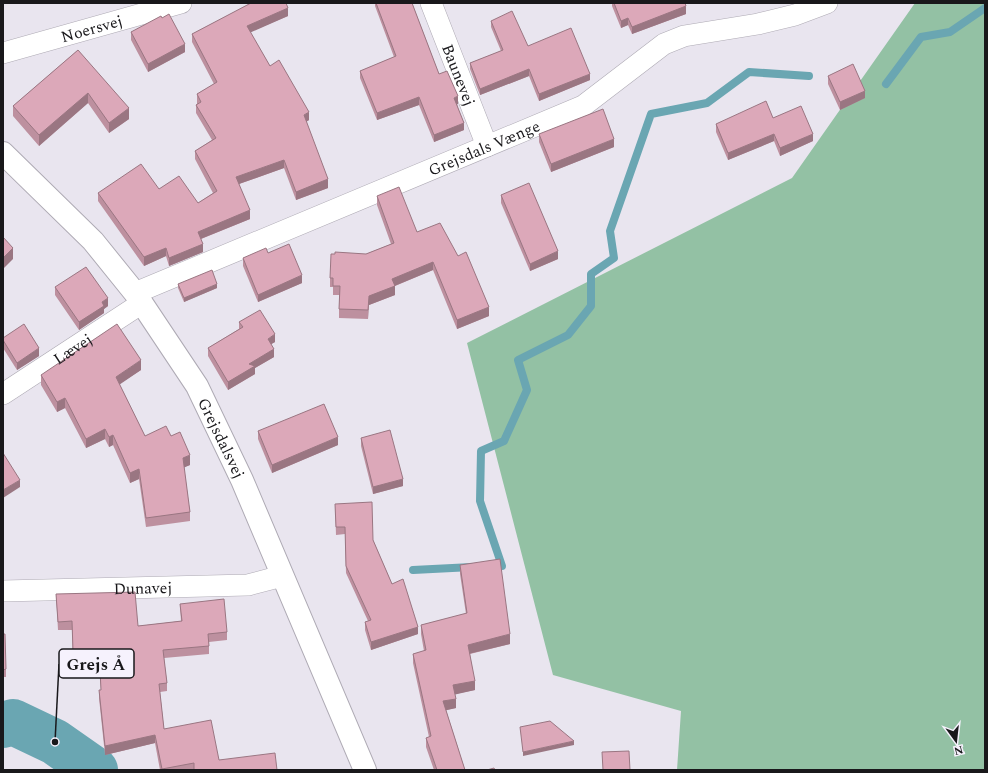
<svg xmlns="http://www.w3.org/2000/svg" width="988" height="773" viewBox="0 0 988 773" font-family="Spectral,serif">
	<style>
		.forest { fill: #93c1a4 }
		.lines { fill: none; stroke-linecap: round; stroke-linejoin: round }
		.stream { stroke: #6aa6b2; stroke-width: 8 }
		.river { stroke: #6aa6b2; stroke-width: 46 }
		.minor-casing { stroke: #aeaab4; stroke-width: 22 }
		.tertiary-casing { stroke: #aeaab4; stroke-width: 24 }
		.minor { stroke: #fff; stroke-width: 21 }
		.tertiary { stroke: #fff; stroke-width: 22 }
		.wall { fill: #bd909f }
		.shaded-wall { fill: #9a7682 }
		.building { fill: #dca8b9; stroke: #9a7682 }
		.labels { text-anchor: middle; stroke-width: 3; stroke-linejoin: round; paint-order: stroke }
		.street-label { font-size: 16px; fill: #19181b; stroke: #f6f2fd }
		.leader { fill: none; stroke: #19181b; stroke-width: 1.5 }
		.callout-dot { fill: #19181b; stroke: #f6f2fd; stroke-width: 1.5 }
		.callout { fill: #f6f2fd; stroke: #19181b; stroke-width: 1.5 }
		.callout-label { font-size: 17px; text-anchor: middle; font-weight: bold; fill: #19181b }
	</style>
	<rect width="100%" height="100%" fill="#e9e5ef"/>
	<polygon class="forest" points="915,3 985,3 985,770 677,770 681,711 553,675 467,343 792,178"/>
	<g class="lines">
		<g class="stream">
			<polyline points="886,84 921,37 950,32 985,8"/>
			<polyline points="491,566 502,566 480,501 481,451 504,441 527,390 518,360 568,335 591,306 591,274 614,258 610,231 651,114 707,103 749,72 809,76"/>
			<polyline points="413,570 472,567"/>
		</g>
		<polyline class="river" points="3,725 13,722 55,742 95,770"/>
		<g class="minor-casing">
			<g id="minor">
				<path id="s1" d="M 431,3 L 487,146"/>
				<path id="s2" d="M 3,53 L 181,3"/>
				<path id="s3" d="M 135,293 L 583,106 L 664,44 L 684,36 L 758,24 L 795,15 L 827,3"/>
				<path id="s4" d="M 3,394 L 142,303"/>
				<path id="s5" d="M 3,591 L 248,585 L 282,576"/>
			</g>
		</g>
		<g class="tertiary-casing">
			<g id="tertiary">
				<path id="s6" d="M 3,153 L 93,241 L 135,293 L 197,386 L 242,480 L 365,770"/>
			</g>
		</g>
		<use href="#minor" class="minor"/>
		<use href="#tertiary" class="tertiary"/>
	</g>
	<g class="wall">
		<polygon points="247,3 286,3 288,16 250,32 270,66 309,120 306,122 328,188 296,200 284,168 239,184 250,219 201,239 203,252 169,266 166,256 144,266 98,201 98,193 159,189 198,203 213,193 195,159 195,151 212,140 196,113 196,105 197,104 197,94 214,84 192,42 192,34 248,5"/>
		<polygon points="375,3 412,3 439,74 458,104 457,104 464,130 434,142 419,105 377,120 360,78 360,71 394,57 375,6"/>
		<polygon points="612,3 685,3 686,14 632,34 628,25 621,28 612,6"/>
		<polygon points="162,18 185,52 148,72 131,40 131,32"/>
		<polygon points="491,21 528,46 590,80 539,101 529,76 480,95 470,69 470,63 501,51 491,27"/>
		<polygon points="78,50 129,119 109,133 88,103 39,146 13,116 13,106"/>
		<polygon points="828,76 865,98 840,110 828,84"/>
		<polygon points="773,118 813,141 780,156 774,141 728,160 716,132 716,124"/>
		<polygon points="539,134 614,147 551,172 539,142"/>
		<polygon points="501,195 558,259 530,271 501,203"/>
		<polygon points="377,196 417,232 489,316 457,329 433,270 395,286 395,295 369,305 368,319 339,318 339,295 333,295 333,287 330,287 330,278 366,254 391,244 377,205"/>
		<polygon points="268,253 302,283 258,302 243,266 243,258"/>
		<polygon points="178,284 217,288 184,302 178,288"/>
		<polygon points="55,287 108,306 104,309 104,313 79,330 55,295"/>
		<polygon points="239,322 275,342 271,344 274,357 255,368 255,374 228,390 208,356 208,348 239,329"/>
		<polygon points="3,338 39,356 17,370 3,348"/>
		<polygon points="141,370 119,384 145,436 171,436 190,465 184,467 190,512 190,521 146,527 139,479 130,483 113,445 109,447 105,439 86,448 65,408 57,412 41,385 41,375"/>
		<polygon points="258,431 338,445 272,473 258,439"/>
		<polygon points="361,438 403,486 373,494 361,446"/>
		<polygon points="335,504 373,540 392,584 418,634 371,650 365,630 365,622 368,621 346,573 345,534 336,535"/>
		<polygon points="460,565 510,644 470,654 475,690 455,694 456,708 446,710 465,770 434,770 426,747 426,738 429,737 413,663 413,654 424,651 421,634 421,625 466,614 460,574"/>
		<polygon points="56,594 138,626 181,621 180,604 227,632 227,640 209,642 209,654 164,658 167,683 167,691 160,692 164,729 219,760 277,770 160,770 155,743 105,755 99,698 99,690 101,690 99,658 73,660 72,630 58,630"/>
		<polygon points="3,634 6,669 6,677 3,677"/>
	</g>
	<g class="shaded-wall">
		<polygon points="686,6 686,14 632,34 632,27"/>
		<polygon points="288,8 288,16 247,34 247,26"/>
		<polygon points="628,18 628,25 621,28 621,21"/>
		<polygon points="185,44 185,52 148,72 148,64"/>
		<polygon points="529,69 529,76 480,95 480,89"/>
		<polygon points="590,74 590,80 539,101 539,94"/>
		<polygon points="865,91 865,98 840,110 840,102"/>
		<polygon points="88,93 88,103 39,146 39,135"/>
		<polygon points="458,96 458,104 454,105 454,98"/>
		<polygon points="419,97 419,105 377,120 377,113"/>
		<polygon points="129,108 129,119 109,133 109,123"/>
		<polygon points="309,112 309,120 304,123 304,115"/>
		<polygon points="464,123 464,130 434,142 434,135"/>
		<polygon points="774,134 774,141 728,160 728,153"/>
		<polygon points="813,134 813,141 780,156 780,148"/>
		<polygon points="614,139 614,147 551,172 551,164"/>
		<polygon points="284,160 284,168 236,185 236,177"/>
		<polygon points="328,179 328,188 296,200 296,192"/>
		<polygon points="250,210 250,219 198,240 198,232"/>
		<polygon points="203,244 203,252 169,266 169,258"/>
		<polygon points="13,248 13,259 3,269 3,258"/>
		<polygon points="166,248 166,256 144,266 144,257"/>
		<polygon points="558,251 558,259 530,271 530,264"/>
		<polygon points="433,262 433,270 392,287 395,286 395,295 369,305 368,319 369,296 392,279"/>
		<polygon points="302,275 302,283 258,302 258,295"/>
		<polygon points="217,284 217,288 184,302 184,298"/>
		<polygon points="108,298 108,306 104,309 104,313 79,330 79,322 102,302"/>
		<polygon points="489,307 489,316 457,329 457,320"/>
		<polygon points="275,334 275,342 268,346 268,339"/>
		<polygon points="39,348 39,356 17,370 17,363"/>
		<polygon points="274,349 274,357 255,368 255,374 228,390 228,382 249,364"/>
		<polygon points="141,360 141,370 116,387 116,377"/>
		<polygon points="65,398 65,408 57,412 57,402"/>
		<polygon points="105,429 105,439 86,448 86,439"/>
		<polygon points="113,435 113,445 109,447 109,437"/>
		<polygon points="338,437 338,445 272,473 272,465"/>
		<polygon points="190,455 190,465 183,468 183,458"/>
		<polygon points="139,469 139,479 130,483 130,473"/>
		<polygon points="403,479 403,486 373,494 373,487"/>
		<polygon points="20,480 20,487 3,498 3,490"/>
		<polygon points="418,627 418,634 371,650 371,642"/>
		<polygon points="510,634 510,644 468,654 468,645"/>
		<polygon points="475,681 475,690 453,695 453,685"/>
		<polygon points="456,699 456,708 443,711 443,701"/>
		<polygon points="155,735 155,743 105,755 105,746"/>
		<polygon points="574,741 574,745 523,756 523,752"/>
	</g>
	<g class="building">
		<polygon points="251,3 286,3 288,8 247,26 270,66 279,60 309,112 304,115 328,179 296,192 284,160 236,177 250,210 198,232 203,244 169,258 166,248 144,257 98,193 141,164 159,189 179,176 198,203 217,191 195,151 216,138 196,105 201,102 197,94 217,82 192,34"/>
		<polygon points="376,3 412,3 439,74 447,71 458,96 454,98 464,123 434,135 419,97 377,113 360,71 396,56"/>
		<polygon points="614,3 685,3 686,6 632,27 628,18 621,21"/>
		<polygon points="512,11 528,46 571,28 590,74 539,94 529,69 480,89 470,63 503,50 491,21"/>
		<polygon points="169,14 185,44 148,64 131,32 161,16 162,18"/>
		<polygon points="78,50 129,108 109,123 88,93 39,135 13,106"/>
		<polygon points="853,64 865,91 840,102 828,76"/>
		<polygon points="766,101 773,118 801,106 813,134 780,148 774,134 728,153 716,124"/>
		<polygon points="603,109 614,139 551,164 539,134"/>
		<polygon points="529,183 558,251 530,264 501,195"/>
		<polygon points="399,187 417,232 440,223 458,256 466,252 489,307 457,320 433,262 392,279 395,286 369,296 368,310 339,309 340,286 333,286 333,278 330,278 331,254 335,254 335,252 366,254 394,243 377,196"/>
		<polygon points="3,237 13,248 3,258"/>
		<polygon points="289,244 302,275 258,295 243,258 266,248 268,253"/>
		<polygon points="86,267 108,298 102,302 104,306 79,322 55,287"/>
		<polygon points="212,270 217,284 184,298 178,284"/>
		<polygon points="260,310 275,334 268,339 274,349 249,364 255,366 228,382 208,348 243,327 239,322"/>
		<polygon points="24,324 39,348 17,363 3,340 3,338"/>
		<polygon points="117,324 141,360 116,377 145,436 166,426 171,436 180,432 190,455 183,458 190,512 146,518 139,469 130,473 113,435 109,437 105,429 86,439 65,398 57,402 41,375"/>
		<polygon points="324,404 338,437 272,465 258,431"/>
		<polygon points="390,430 403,479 373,487 361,438"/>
		<polygon points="3,453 20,480 3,490"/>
		<polygon points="372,502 373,540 392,584 403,579 418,627 371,642 365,622 371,620 346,566 345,527 336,527 335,504"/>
		<polygon points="500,559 510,634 468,645 475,681 453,685 456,699 443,701 465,770 437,770 426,738 431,736 413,654 426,650 421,625 467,613 460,565"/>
		<polygon points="135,592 138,626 182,621 180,604 224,599 227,632 208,634 209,646 163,650 167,683 159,684 164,729 211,720 219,760 275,753 277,770 194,770 194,763 162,769 155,735 105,746 99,690 101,690 99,650 73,651 72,621 58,622 56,594"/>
		<polygon points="3,634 5,634 6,669 3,670"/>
		<polygon points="550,721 574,741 523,752 520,727"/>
		<polygon points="629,751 630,770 603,770 602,752"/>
		<polygon points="494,768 495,770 487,770"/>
	</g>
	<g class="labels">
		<g class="street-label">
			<text dy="6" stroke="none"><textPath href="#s2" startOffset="92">Noersvej</textPath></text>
			<text dy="6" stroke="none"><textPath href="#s1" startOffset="77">Baunevej</textPath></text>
			<text dy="6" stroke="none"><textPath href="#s3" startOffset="378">Grejsdals Vænge</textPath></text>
			<text dy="6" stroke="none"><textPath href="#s4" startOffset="83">Lævej</textPath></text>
			<text dy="6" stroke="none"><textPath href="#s6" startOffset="362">Grejsdalsvej</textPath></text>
			<text dy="6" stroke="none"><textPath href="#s5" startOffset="140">Dunavej</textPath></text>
		</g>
	</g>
	<path class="leader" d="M55 742L59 664"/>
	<circle class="callout-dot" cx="55" cy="742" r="4"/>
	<rect class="callout" x="59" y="649" width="75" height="29" rx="4"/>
	<g class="callout-label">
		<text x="96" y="670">Grejs Å</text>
	</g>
	<rect width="988" height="773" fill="none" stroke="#19181b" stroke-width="8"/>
	<g transform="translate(956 741) rotate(165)" stroke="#f6f2fd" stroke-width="3" paint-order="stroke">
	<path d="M0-3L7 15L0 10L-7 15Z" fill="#19181b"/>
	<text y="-6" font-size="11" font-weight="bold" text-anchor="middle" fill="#19181b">N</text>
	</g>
</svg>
